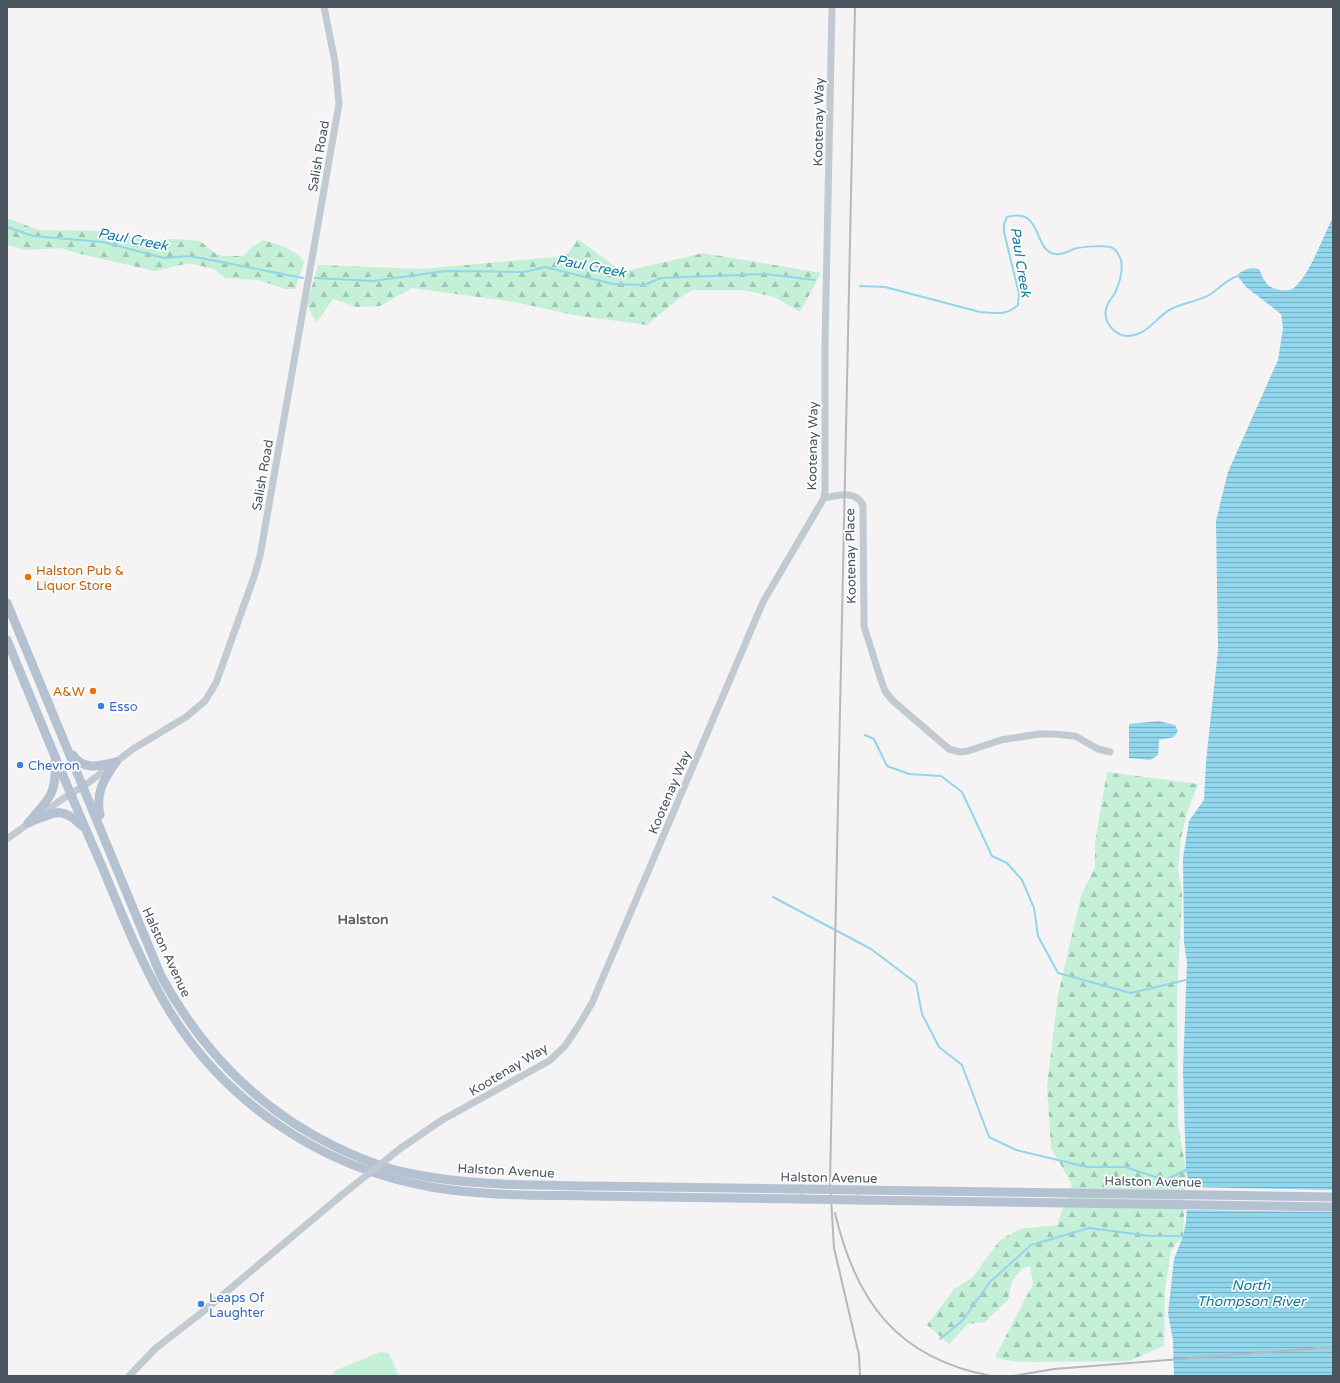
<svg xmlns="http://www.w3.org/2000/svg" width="1340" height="1383" viewBox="0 0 1340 1383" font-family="'Varela Round',sans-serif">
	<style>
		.grass { fill: #c3f0d6 }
		.forest { fill: url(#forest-firs) }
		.water { fill: url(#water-rules) }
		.pier { fill: #f5f3f3 }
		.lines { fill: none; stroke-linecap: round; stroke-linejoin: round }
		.stream { stroke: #91d6ec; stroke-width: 2 }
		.minor { stroke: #c1c9d1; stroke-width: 7 }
		.major { stroke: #b3c1d0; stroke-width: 9 }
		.rail { stroke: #b5b8bd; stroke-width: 2 }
		.minor-bridge { stroke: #c1c9d1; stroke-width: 7 }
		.major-bridge { stroke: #b3c1d0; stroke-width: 9 }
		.food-dot { fill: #e8710a; stroke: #fff; stroke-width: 1.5 }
		.shop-dot { fill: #3f7fe0; stroke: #fff; stroke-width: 1.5 }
		.labels { text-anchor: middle; stroke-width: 3.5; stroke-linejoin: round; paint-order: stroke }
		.street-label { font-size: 13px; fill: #4a5560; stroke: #fff }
		.food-label { font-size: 13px; fill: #c56008; stroke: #fff; text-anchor: start }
		.shop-label { font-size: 13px; fill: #366cbe; stroke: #fff; text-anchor: start }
		.water-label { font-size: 14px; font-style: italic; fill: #0e7ca0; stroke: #fff }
		.neighbourhood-label { font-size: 14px; font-weight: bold; fill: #5f6368; stroke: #fff }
	</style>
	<defs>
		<pattern id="forest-firs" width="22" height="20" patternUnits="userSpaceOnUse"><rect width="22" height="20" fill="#c3f0d6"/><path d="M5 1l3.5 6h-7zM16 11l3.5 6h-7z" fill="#a0c5b1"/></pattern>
		<pattern id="water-rules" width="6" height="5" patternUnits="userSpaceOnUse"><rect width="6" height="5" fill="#91d6ec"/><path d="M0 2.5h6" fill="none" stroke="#78b0c3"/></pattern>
	</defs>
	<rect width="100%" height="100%" fill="#f5f3f3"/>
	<polygon class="grass" points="380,1352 389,1353 399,1376 333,1376 334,1371"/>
	<g class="forest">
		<path d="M 7,218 L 38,230 L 107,231 L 150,241 L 172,239 L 200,241 L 216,254 L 223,256 L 243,256 L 251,248 L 263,240 C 277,244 295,249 304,262 L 295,289 L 286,289 L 258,280 L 225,278 L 214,269 L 189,263 L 155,271 L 76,253 L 61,248 L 27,250 L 7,245 Z"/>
		<polygon points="578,239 622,272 703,253 821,273 800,312 775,297 743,290 692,290 678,299 647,325 574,315 515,302 412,288 380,306 357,307 333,299 316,323 307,304 318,265 422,269 566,256"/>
		<polygon points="1107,772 1198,784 1187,813 1181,838 1178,868 1182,894 1177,995 1178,1125 1186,1170 1183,1236 1171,1250 1165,1289 1164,1346 1129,1361 1022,1362 1005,1360 995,1357 1033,1284 1030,1266 1023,1268 1012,1281 1008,1300 985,1322 968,1324 949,1344 927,1325 954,1289 972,1278 1000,1240 1020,1229 1057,1225 1072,1184 1051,1148 1047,1086 1058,995 1081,896 1095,867 1095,842"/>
	</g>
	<g class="water">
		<path d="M 1333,217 L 1333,1376 L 1174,1376 L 1173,1340 L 1168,1314 L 1174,1259 L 1183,1236 L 1186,1222 L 1188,1180 L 1186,1170 L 1183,1071 L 1187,962 L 1184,943 L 1183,858 L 1189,821 L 1204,800 L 1206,762 L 1218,650 L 1216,521 L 1228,472 L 1278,360 L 1283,328 L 1281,314 L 1246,287 L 1237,275 C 1245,269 1250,267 1259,269 C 1263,278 1266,287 1276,289 C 1283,291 1291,292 1296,286 C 1310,273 1324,235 1333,217 Z"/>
		<polygon points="1159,721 1175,725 1178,731 1174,737 1159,740 1158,755 1150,760 1129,758 1129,724"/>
	</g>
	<polygon class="pier" points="1186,1187 1333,1190 1333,1212 1185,1210"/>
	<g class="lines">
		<g class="stream">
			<polyline points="7,227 33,236 103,242 164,258 190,256 303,278"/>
			<polyline points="315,278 373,281 446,271 524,272 545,267 613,284 644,285 661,278 765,274 815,280"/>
			<path d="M 860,286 L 885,287 L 980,312 C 996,313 1006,316 1018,305 L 1019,294 L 1004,232 L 1004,224 L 1007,217 C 1043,207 1033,249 1054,254 C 1063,256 1069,250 1077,248 C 1083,247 1104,245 1110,247 C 1116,248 1119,255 1121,260 C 1123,270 1119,284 1115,293 C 1112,298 1107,303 1106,309 C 1103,322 1115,336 1128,336 C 1148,335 1156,317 1171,309 C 1183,303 1199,301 1211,294 C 1220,288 1228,278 1238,276"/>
			<polyline points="865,735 874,739 887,766 909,774 941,776 962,792 992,856 1007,863 1022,880 1034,908 1038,936 1058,973 1131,993 1186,980"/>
			<polyline points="773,897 871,949 916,983 922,1014 939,1047 962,1065 989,1137 1016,1150 1087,1167 1125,1167 1165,1180 1186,1170"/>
			<polyline points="940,1339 962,1321 990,1282 1031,1245 1089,1228 1151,1236 1183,1236"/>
		</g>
		<g class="minor">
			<path d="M 824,498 C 838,495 855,490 863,505 L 864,626 L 880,677 L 885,691 L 893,701 L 949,749 L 960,752 L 968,751 L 1001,740 L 1039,734 L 1053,734 L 1075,736 L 1098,749 L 1110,752"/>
			<polyline points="7,839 61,800 88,783 133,749 186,717 205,701 216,683 254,577 260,556 339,104 335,62 324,7"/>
			<polyline points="401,1148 442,1120 549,1061 565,1046 579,1025 592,1003 763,602 824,498 825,491 825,344 832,7"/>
			<polyline points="129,1376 156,1348 200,1314 343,1194"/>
		</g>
		<g class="major">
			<path d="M 7,603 L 161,976 C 202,1051 259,1110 336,1147 C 359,1158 383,1168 408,1173 C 468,1186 530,1185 591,1186 C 661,1187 731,1188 801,1189"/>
			<path d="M 7,640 C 38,715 68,790 101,864 C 121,912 140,961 166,1005 C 222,1101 321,1168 431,1187 C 483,1196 538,1195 591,1196 C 661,1197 731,1198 801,1199"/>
			<path d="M 73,755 C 83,771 100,766 116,762"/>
			<path d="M 100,815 C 95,793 104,779 116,762"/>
			<path d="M 30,822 C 54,813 61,805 82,826"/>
			<path d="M 28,823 C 49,799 57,794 55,761"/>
			<polyline points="858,1190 1333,1197"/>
			<polyline points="857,1200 1333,1207"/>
		</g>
		<g class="rail">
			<polyline points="855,7 830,1181 834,1248 859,1355 860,1376"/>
			<path d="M 835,1213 C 856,1302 897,1358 991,1376"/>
			<polyline points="1013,1376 1054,1369 1333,1347"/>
		</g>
		<polyline class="minor-bridge" points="343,1194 401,1148"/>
		<g class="major-bridge">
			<polyline points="801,1189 858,1190"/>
			<polyline points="801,1199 857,1200"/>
		</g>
	</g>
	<g class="food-dot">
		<circle cx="28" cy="577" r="4"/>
		<circle cx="93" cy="691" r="4"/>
	</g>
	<g class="shop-dot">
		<circle cx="101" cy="706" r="4"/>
		<circle cx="20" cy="765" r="4"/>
		<circle cx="201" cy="1304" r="4"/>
	</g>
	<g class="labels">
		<g class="street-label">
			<text transform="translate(818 122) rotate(-89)" y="5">Kootenay Way</text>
			<text transform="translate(318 156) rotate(-80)" y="5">Salish Road</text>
			<text transform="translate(812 446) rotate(-89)" y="5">Kootenay Way</text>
			<text transform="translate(262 475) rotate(-80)" y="5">Salish Road</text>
			<text transform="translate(850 556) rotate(-91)" y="5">Kootenay Place</text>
			<text transform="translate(669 792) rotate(-67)" y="5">Kootenay Way</text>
			<text transform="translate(167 952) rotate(65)" y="5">Halston Avenue</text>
			<text transform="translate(508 1069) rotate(-31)" y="5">Kootenay Way</text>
			<text transform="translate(506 1170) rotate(3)" y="5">Halston Avenue</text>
			<text transform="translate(829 1177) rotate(1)" y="5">Halston Avenue</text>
			<text transform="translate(1153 1181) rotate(1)" y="5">Halston Avenue</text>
		</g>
		<g class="food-label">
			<text x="36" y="575">Halston Pub &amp;<tspan x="36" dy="15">Liquor Store</tspan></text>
			<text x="85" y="696" text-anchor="end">A&amp;W</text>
		</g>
		<g class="shop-label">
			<text x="109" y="711">Esso</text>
			<text x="28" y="770">Chevron</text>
			<text x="209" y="1302">Leaps Of<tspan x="209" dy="15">Laughter</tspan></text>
		</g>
		<g class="water-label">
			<text transform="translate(133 239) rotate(11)" y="5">Paul Creek</text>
			<text transform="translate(1021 262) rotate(81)" y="5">Paul Creek</text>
			<text transform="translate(591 266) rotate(11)" y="5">Paul Creek</text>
			<text x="1251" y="1290">North<tspan x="1251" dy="16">Thompson River</tspan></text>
		</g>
		<g class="neighbourhood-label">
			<text x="363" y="924">Halston</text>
		</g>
	</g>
	<rect width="1340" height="1383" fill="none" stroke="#4a5560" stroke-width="16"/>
</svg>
